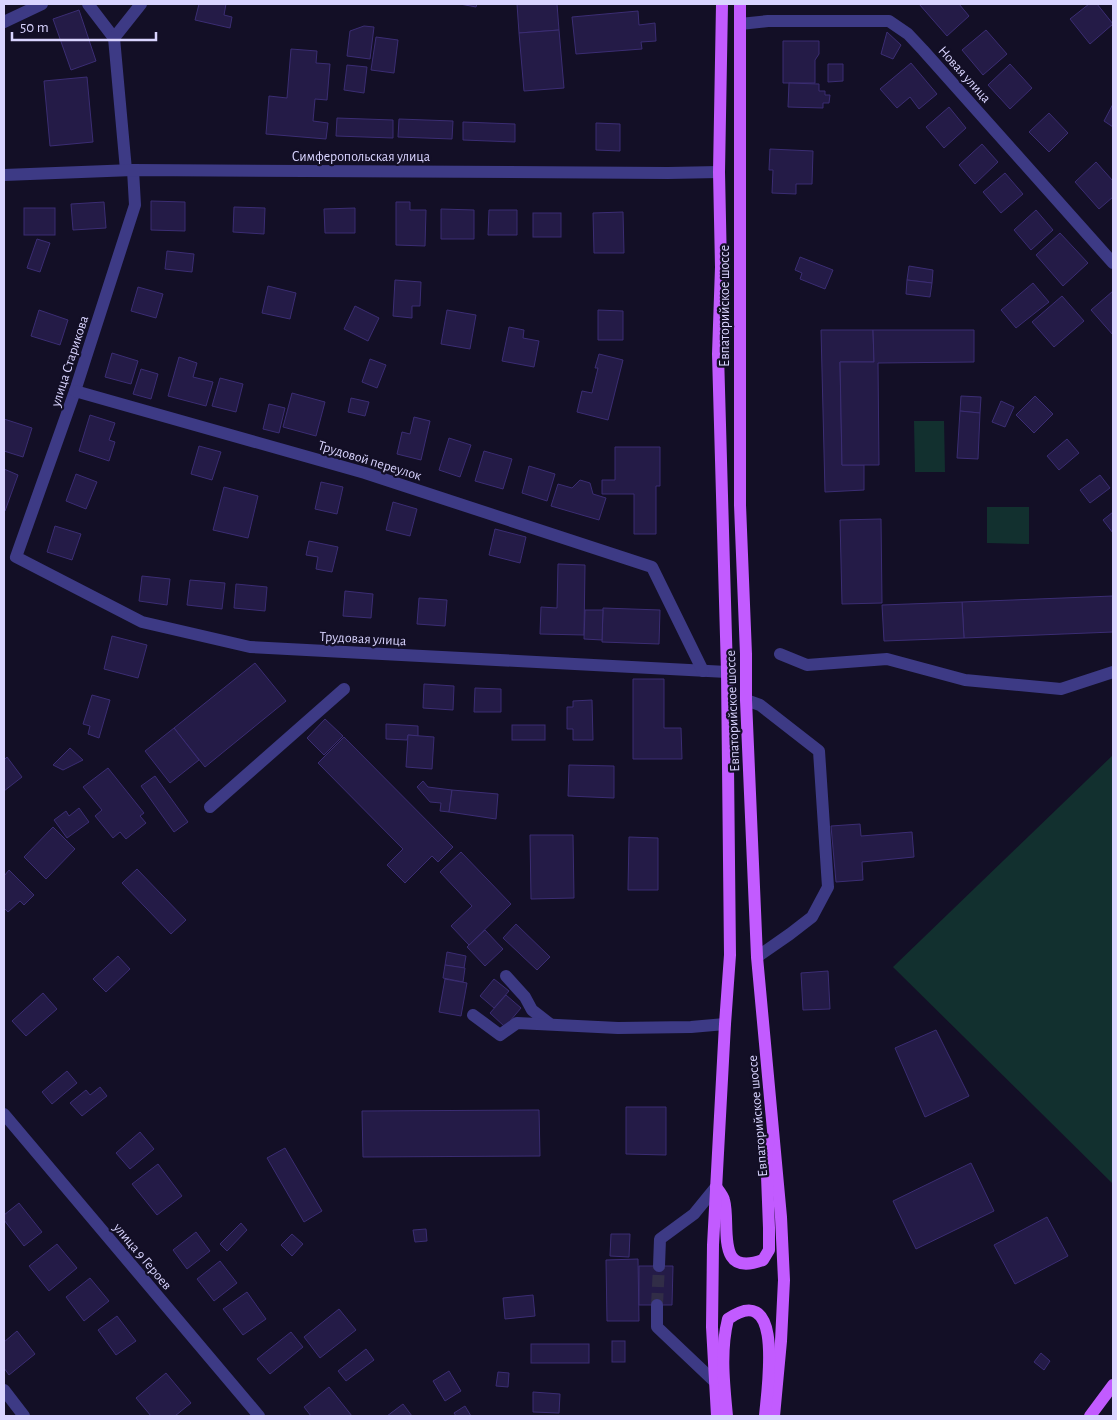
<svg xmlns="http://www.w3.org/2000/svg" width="1117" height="1420" viewBox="0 0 1117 1420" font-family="'Alegreya Sans',sans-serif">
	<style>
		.green { fill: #12302f }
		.building { fill: #241b47; stroke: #3b2d73 }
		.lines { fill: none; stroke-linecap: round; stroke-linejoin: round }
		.minor-tunnel { stroke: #312d47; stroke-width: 12; stroke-dasharray: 12 6; stroke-linecap: butt }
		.minor { stroke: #3d3a85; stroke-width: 12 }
		.major { stroke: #c25bff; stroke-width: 12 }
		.labels { text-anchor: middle; stroke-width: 4.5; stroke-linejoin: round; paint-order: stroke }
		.street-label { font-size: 14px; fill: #d9d4ff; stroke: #130f26 }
	</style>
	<rect width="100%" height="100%" fill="#130f26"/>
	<g class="green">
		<polygon points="914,421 944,421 945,472 915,472"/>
		<polygon points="987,507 1029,507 1029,544 987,543"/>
		<polygon points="1113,755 1113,1184 893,967"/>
	</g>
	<g class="building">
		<polygon points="199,4 226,4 224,15 232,17 230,28 195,20"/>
		<polygon points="460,4 477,4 476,7"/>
		<polygon points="517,4 557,4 559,30 519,33"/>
		<polygon points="919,4 959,4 969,16 947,36"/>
		<polygon points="1089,4 1097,4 1113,24 1090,44 1070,19"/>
		<polygon points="79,10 96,61 71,70 53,19"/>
		<polygon points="638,11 639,25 655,23 656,41 641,42 642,49 576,54 572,17"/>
		<polygon points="364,26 374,27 370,59 347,56 350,31"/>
		<polygon points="559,30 564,88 524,91 519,33"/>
		<polygon points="986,30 1007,54 983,75 962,50"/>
		<polygon points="887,32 901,45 893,59 881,54"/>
		<polygon points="376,37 398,40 394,73 371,70"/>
		<polygon points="783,41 819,41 819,54 815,60 815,83 783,83"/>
		<polygon points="291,49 317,51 316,63 330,64 327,100 315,99 313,121 328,123 326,139 266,134 269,96 287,98"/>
		<polygon points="911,63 937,94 919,109 910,97 897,108 880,89"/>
		<polygon points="828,64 843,64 843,81 828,82"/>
		<polygon points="1010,64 1032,88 1010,109 988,85"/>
		<polygon points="347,65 367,67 364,93 344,90"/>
		<polygon points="87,77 93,142 50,146 44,81"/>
		<polygon points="789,83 819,84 819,91 825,91 825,95 830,95 829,103 823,103 823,108 788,107"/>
		<polygon points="1113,104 1113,127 1104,121"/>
		<polygon points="949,107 966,128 944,148 926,127"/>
		<polygon points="1049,113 1068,133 1049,152 1029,132"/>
		<polygon points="337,118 393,120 393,138 336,136"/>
		<polygon points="399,119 453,121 452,139 398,137"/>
		<polygon points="463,122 515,124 515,142 463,140"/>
		<polygon points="596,123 620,124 620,151 596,150"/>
		<polygon points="982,144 998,162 975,184 959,165"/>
		<polygon points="770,149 813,151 812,184 796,184 796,194 772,193 773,170 769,170"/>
		<polygon points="1096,162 1113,181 1113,197 1099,209 1075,182"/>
		<polygon points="1005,173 1023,194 1001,213 983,192"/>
		<polygon points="151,201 185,202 185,231 151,230"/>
		<polygon points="104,202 106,228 73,230 71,204"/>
		<polygon points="396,202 410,202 410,210 426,210 425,246 396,245"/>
		<polygon points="234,207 265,208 264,234 233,232"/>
		<rect x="24" y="208" width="31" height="27"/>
		<polygon points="355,208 355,233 325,233 324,209"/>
		<polygon points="441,209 474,210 474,239 441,239"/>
		<polygon points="489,210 517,210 517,235 488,235"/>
		<polygon points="1036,210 1053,230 1031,250 1014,230"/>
		<polygon points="623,212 624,253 594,253 593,213"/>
		<rect x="533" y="213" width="28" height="24"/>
		<polygon points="1060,233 1088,263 1063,286 1036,255"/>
		<polygon points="37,239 50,243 40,272 27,268"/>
		<polygon points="167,251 194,254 192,272 165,269"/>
		<polygon points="800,257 833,270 825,289 800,279 802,273 795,270"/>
		<polygon points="909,266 933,270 932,283 907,280"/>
		<polygon points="395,280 421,282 420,306 412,306 412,318 393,316"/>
		<polygon points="907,280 932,283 930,297 906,294"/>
		<polygon points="1033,283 1049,302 1016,328 1001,310"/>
		<polygon points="268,286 296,293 290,319 262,313"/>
		<polygon points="138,287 163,294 156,318 131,311"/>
		<polygon points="1113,291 1113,335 1091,310"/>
		<polygon points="1062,296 1084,321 1054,347 1032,322"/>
		<polygon points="355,306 379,318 368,341 344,329"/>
		<polygon points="39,310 68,320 60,345 31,336"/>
		<polygon points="447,310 476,315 470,349 441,344"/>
		<polygon points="598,310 623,311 623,340 598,340"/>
		<polygon points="509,327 524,330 523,338 539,341 534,367 502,361"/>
		<polygon points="821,330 873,330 874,362 840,362 842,465 864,465 864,490 825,492"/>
		<polygon points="873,330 974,330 974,362 878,363 879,465 842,465 840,362 874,362"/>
		<polygon points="112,353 138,361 131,384 105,377"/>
		<polygon points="599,354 623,360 608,420 577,412 582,391 592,393 598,368 595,368"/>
		<polygon points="179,357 197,363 193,377 213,382 206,406 168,396"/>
		<polygon points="370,359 386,365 377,388 362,382"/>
		<polygon points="141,369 158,374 151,399 133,394"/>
		<polygon points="220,378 243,384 236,412 212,406"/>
		<polygon points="292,393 325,402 316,436 283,427"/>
		<polygon points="961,396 981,397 980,413 960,411"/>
		<polygon points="1035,396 1053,414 1034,433 1016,415"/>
		<polygon points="351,398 369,402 365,416 348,412"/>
		<polygon points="1001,401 1014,407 1005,427 992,422"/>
		<polygon points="269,404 285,408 279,433 263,429"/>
		<polygon points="960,411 980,413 978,459 957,458"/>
		<polygon points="90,415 115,423 109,440 115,442 109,461 79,451"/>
		<polygon points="414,417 430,421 421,460 397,454 402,432 410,434"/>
		<polygon points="4,419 32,428 23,457 4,451"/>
		<polygon points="449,438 471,445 460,477 439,470"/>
		<polygon points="1067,439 1079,453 1059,470 1047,456"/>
		<polygon points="199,446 221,452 212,480 191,474"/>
		<polygon points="615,447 660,447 660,486 656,486 656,534 634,534 634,494 602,494 602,480 615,480"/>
		<polygon points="484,451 512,459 503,489 475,481"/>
		<polygon points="529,466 555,474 547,501 522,493"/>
		<polygon points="4,469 18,475 5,511 4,511"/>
		<polygon points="76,474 97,482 86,509 66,501"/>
		<polygon points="1100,475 1110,488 1090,503 1080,490"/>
		<polygon points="580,480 590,483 593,494 606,498 599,520 551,506 558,484 572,488"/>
		<polygon points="321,482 343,487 337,514 315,509"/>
		<polygon points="224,487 258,496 248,538 213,530"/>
		<polygon points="393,502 417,509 410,536 386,530"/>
		<polygon points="1113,512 1113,533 1103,520"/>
		<polygon points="881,519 882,603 842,604 840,520"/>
		<polygon points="55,526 81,534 72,560 47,552"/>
		<polygon points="495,529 526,537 520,563 489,555"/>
		<polygon points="309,541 338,547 332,572 316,569 318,557 306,555"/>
		<polygon points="558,564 585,565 584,635 540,634 541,607 557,608"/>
		<polygon points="142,576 170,579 167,605 139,601"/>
		<polygon points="190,580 225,583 222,609 187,605"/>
		<polygon points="236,584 267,587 265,611 234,608"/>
		<polygon points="345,591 373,594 371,618 343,616"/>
		<polygon points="1113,596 1113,632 964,638 962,602"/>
		<polygon points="419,598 447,600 445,626 417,624"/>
		<polygon points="962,602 964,638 884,641 882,605"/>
		<polygon points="603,608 660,610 659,644 602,642"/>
		<polygon points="585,610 603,610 602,640 584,639"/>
		<polygon points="112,636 147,645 138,678 104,669"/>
		<polygon points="255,663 286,701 205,767 174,728"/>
		<polygon points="633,679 664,679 664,728 681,728 682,759 633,759"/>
		<polygon points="424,684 454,686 453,710 423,708"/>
		<polygon points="475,688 501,689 501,712 474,712"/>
		<polygon points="92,695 110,700 99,738 88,734 90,726 83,724"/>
		<polygon points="592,700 593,740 573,740 573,729 567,729 567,707 573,707 573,701"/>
		<polygon points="325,719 343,736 324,755 307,738"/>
		<polygon points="386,724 418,726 418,736 408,735 407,740 386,739"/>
		<rect x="512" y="725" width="33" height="15"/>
		<polygon points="174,728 199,760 170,783 145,751"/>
		<polygon points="408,735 434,737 432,769 406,767"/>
		<polygon points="344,737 453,847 438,862 432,856 405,883 387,865 403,849 318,763"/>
		<polygon points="70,748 83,760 63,770 53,765"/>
		<polygon points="7,757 22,777 4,791 4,760"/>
		<polygon points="569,765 614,766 614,798 568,796"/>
		<polygon points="108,768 144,813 140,816 146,823 126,839 120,832 113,838 95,816 102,810 83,787"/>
		<polygon points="155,776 188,822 174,832 141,786"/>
		<polygon points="423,781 428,787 452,790 449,812 440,811 441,803 430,802 417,787"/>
		<polygon points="452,790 498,794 496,819 449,812"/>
		<polygon points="79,808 89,822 67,838 54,820 66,811 69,816"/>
		<polygon points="860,824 861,836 912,832 914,857 862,862 863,880 836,882 831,826"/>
		<polygon points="53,827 75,849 46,879 24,857"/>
		<polygon points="530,835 573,835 574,898 531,899"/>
		<polygon points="629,837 658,838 658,890 628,890"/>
		<polygon points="461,852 511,904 469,945 451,926 472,906 440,872"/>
		<polygon points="137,869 186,920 171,934 122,883"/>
		<polygon points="9,870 34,895 24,905 20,901 8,912 4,908 4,876"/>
		<polygon points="516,924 550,957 537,970 503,938"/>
		<polygon points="485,930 503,949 485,966 467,947"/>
		<polygon points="447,952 466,956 464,968 445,965"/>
		<polygon points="118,956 130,969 106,992 93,979"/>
		<polygon points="445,965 465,968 463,982 443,978"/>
		<polygon points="828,971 830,1009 803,1010 801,973"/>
		<polygon points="445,979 467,983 461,1016 439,1012"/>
		<polygon points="494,979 509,991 494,1008 480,996"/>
		<polygon points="43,993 57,1009 26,1036 12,1021"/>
		<polygon points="506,995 521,1008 505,1027 490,1013"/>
		<polygon points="936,1030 969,1096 925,1117 895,1048"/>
		<polygon points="67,1071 77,1083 52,1104 42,1092"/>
		<polygon points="100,1087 107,1096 82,1116 70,1103 86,1090 90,1095"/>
		<polygon points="626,1107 666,1107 666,1155 626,1154"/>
		<polygon points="539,1110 540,1156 363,1157 362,1111"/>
		<polygon points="140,1132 154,1149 130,1169 116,1153"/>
		<polygon points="285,1148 322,1211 304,1222 267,1158"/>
		<polygon points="971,1163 994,1211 916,1249 893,1201"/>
		<polygon points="158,1164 182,1196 157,1215 132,1184"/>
		<polygon points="19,1203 42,1232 24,1246 4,1220 4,1215"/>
		<polygon points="1047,1217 1068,1256 1015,1284 994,1245"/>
		<polygon points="241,1223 247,1230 227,1251 220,1244"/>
		<polygon points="426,1229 427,1241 415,1242 413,1230"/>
		<polygon points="196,1232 210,1251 187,1269 173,1250"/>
		<polygon points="292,1234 303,1244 292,1256 281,1245"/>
		<polygon points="611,1234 630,1234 629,1257 610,1256"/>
		<polygon points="57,1244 77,1268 49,1291 29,1266"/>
		<polygon points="638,1259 639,1321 607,1321 606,1260"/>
		<polygon points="220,1261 237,1283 214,1301 197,1279"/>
		<polygon points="639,1266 673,1266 672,1305 639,1305"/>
		<polygon points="90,1278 109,1301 84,1321 66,1297"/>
		<polygon points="247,1292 266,1319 243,1335 223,1309"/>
		<polygon points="533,1295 535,1316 505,1319 503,1298"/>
		<polygon points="339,1309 356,1330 320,1358 304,1337"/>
		<polygon points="117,1316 136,1341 116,1355 98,1330"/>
		<polygon points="17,1331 35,1354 9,1375 4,1368 4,1342"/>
		<polygon points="291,1332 303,1347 270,1374 257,1359"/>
		<rect x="612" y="1341" width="13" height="21"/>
		<rect x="531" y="1344" width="58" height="19"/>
		<polygon points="366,1349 374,1360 346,1381 338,1371"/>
		<polygon points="1041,1353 1050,1361 1044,1370 1034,1362"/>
		<polygon points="449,1371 461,1391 445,1401 433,1381"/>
		<polygon points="498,1372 509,1373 508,1387 496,1386"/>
		<polygon points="166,1373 191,1403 175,1416 151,1416 136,1398"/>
		<polygon points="329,1387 352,1416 311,1416 304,1407"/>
		<polygon points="533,1392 560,1394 559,1413 533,1412"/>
		<polygon points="403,1404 412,1416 387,1416"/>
		<polygon points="465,1406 471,1416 456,1416 454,1413"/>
	</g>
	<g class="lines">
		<polyline class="minor-tunnel" points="657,1305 659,1266"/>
		<g class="minor">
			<polyline points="88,4 114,38"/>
			<polyline points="4,22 42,4"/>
			<polyline points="740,24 768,21 889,21 908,34 923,50 1113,263"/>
			<polyline points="126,170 114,38 141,4"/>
			<polyline points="133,170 135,205 75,391 16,557 142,622 250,647 727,672"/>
			<polyline points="4,175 133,170 668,173 719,172"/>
			<polyline points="75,391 365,473 652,567 703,671"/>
			<polyline points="780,654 807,665 887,659 965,680 1061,689 1113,672"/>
			<polyline points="746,700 760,705 819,751 828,887 812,917 790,934 757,957"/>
			<polyline points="210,807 344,689"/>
			<polyline points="506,976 525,997 532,1010 550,1024"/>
			<polyline points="473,1015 500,1035 517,1023 618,1028 691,1027 725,1024"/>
			<polyline points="4,1114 259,1416"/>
			<polyline points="659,1266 660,1239 694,1214 716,1187"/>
			<polyline points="657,1305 657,1327 715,1382"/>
			<polyline points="4,1390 24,1416"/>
		</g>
		<g class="major">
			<polyline points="740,4 740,505 746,654 746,700 757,957 781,1217 784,1280 781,1341 774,1416"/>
			<path d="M 716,1187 C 719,1191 723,1196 724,1200 C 731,1225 714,1278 763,1260 L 769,1250 L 769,1228 L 766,1150 L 769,1139"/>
			<polyline points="717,1416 712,1327 713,1245 725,1024 730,955 727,672 718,354 721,267 719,172 722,4"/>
			<path d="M 727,1416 C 724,1384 720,1351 728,1319 C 785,1279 767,1390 765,1416"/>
			<polyline points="1090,1416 1113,1385"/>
		</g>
	</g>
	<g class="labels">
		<g class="street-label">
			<text transform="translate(965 74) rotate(48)" y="5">Новая улица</text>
			<text x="361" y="161">Симферопольская улица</text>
			<text transform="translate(724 306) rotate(-90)" y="5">Евпаторийское шоссе</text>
			<text transform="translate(69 361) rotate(-72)" y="5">улица Старикова</text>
			<text transform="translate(370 460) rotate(17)" y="5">Трудовой переулок</text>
			<text transform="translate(363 638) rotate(3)" y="5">Трудовая улица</text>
			<text transform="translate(732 711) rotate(-92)" y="5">Евпаторийское шоссе</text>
			<text transform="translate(757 1116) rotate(-95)" y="5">Евпаторийское шоссе</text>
			<text transform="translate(143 1256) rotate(50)" y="5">улица 9 Героев</text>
		</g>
	</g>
	<rect width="1117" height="1420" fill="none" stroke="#d9d4ff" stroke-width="10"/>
	<path d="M12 32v8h144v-8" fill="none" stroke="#d9d4ff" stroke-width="2.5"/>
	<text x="20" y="32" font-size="15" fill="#d9d4ff" stroke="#130f26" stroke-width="4" paint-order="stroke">50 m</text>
</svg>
